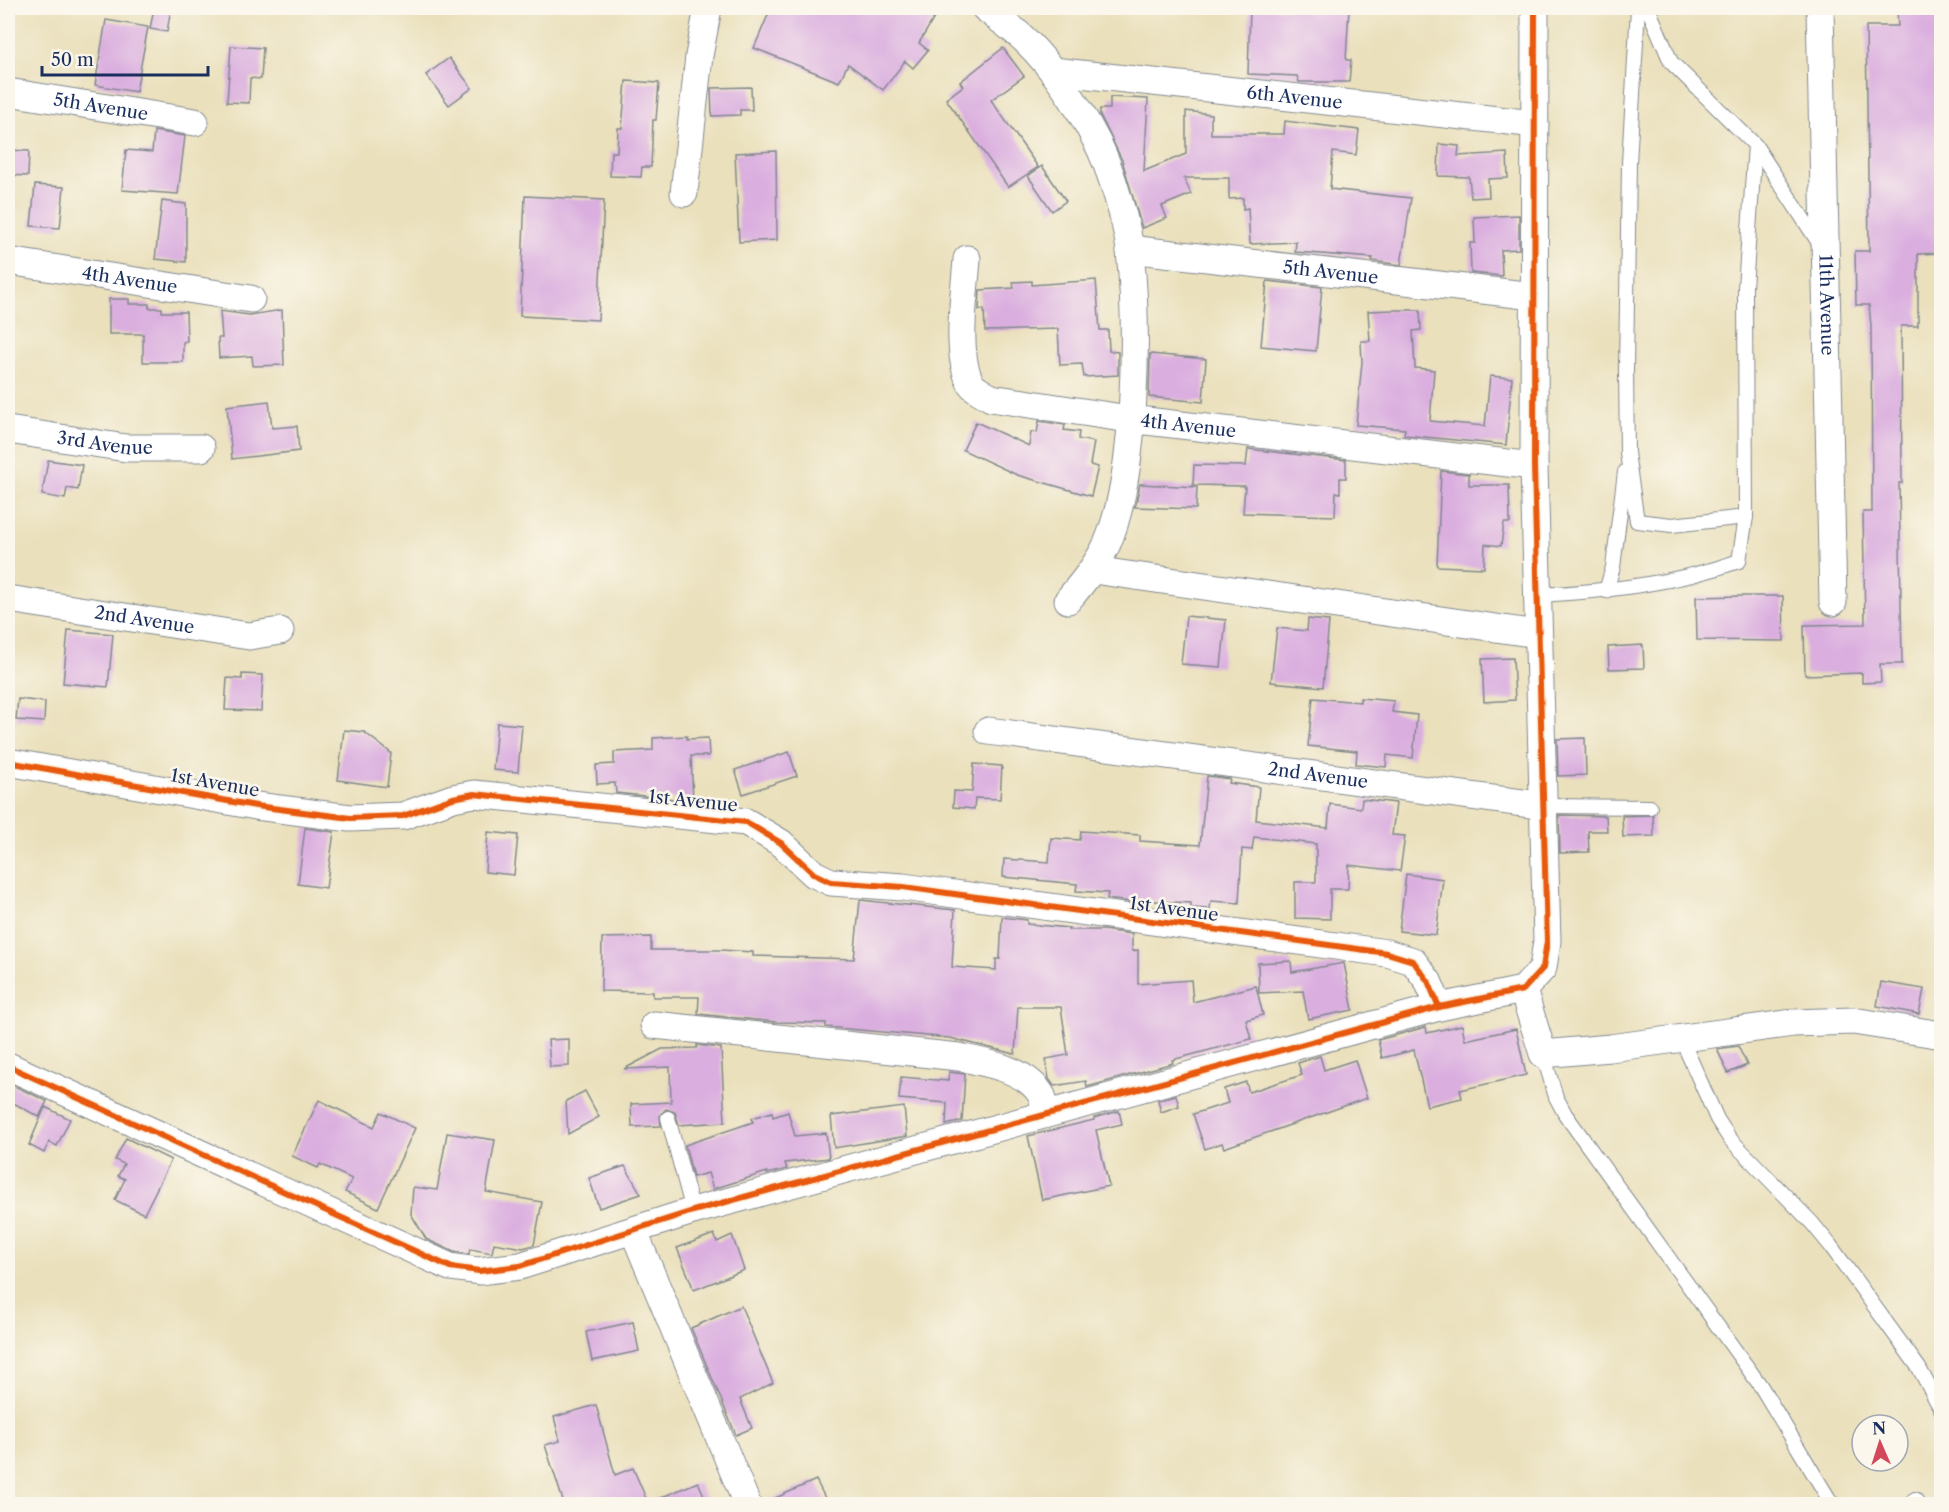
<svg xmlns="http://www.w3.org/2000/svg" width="1949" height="1512" viewBox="0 0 1949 1512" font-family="'Libre Caslon Text',serif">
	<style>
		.building { fill: #daaedf }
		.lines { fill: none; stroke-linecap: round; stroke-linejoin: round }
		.service-casing { stroke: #82888d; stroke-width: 16 }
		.minor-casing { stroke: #82888d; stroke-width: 29 }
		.service { stroke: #fff; stroke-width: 14 }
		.minor { stroke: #fff; stroke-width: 27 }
		.cycleway-casing { stroke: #fbf7ec; stroke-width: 10 }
		.cycleway { stroke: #e8590c; stroke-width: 6 }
		.labels { text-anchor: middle; stroke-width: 5; stroke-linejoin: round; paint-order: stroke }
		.street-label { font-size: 18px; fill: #1b2f5e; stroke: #fbf7ec }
	</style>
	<rect width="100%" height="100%" fill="#fbf7ec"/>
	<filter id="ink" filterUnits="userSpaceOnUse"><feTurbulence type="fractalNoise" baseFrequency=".0167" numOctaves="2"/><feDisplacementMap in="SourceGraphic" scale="12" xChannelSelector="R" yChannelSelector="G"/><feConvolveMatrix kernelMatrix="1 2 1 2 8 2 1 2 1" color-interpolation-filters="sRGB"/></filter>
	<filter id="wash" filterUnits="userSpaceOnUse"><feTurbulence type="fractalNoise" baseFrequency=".008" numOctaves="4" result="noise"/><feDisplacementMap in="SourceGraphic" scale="24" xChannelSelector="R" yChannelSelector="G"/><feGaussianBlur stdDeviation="1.35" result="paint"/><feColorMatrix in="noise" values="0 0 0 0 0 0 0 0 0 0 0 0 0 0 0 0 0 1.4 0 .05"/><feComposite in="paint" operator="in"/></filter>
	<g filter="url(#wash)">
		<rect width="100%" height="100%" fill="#eae0bc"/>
		<g id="blocks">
			<g class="building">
				<polygon points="154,8 171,8 167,32 150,29"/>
				<polygon points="771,8 940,8 919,43 928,50 913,68 905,61 883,90 848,64 839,82 754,48"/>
				<polygon points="1250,8 1349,8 1346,60 1351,60 1349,82 1299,82 1297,76 1248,74"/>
				<polygon points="1897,11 1940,12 1941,139 1937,139 1938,175 1941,175 1941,253 1918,254 1918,326 1901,326 1902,483 1899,483 1902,664 1880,664 1881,682 1862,683 1862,673 1805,675 1804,625 1865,624 1863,512 1872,512 1871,326 1869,305 1856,305 1855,251 1869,251 1866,26 1898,26"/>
				<polygon points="106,20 148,27 136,92 95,85"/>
				<polygon points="231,46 263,48 261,79 250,78 249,103 227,102"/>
				<polygon points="1003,48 1024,76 991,100 1038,167 1008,187 946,99 963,86 960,82"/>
				<polygon points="449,58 472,88 449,105 426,75"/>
				<polygon points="626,81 659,83 656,120 653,120 651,167 642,167 641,177 610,176 611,152 617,152 618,128 622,128"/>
				<polygon points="751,87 752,110 740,110 740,115 712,116 711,88"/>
				<polygon points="1110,97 1148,99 1144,171 1186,154 1186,111 1211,114 1211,134 1284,134 1285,121 1359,130 1356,155 1333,152 1330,189 1411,198 1401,265 1372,261 1373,258 1295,252 1296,242 1250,244 1248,208 1243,209 1243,198 1229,199 1229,178 1184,178 1191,194 1162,206 1167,218 1142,228 1122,160 1100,115 1100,109 1110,109"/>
				<polygon points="154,131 185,136 178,194 122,190 126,150 152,152"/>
				<polygon points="1439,144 1459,146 1458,156 1507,153 1508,178 1488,179 1489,197 1471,198 1469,177 1438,176"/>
				<polygon points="8,150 29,151 28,176 8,175"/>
				<polygon points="776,151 777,240 739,242 735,153"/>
				<polygon points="1042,166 1066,201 1052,211 1028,176"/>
				<polygon points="35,185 64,187 60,228 31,226"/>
				<polygon points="525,196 604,200 598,320 520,316"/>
				<polygon points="162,201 186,204 186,262 155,259"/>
				<polygon points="1519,215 1519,249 1501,250 1502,276 1471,273 1470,243 1475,243 1474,217"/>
				<polygon points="1096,280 1100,330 1108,330 1109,351 1118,352 1118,375 1084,377 1082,364 1060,365 1058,329 985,331 984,309 979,310 980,290 1014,288 1013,282 1032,281 1032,285"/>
				<polygon points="1267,281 1322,287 1316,351 1261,346"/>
				<polygon points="109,299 129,299 129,304 149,304 149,308 162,308 162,312 186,312 187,341 183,342 183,362 143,362 143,334 109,334"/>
				<polygon points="282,310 284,365 253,366 252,356 219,358 218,338 222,338 220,311 249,315"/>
				<polygon points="1393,310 1420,310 1421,330 1413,331 1415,368 1434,370 1430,421 1485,426 1490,376 1512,378 1506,445 1404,435 1405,429 1356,425 1362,362 1361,341 1370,341 1368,311"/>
				<polygon points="1150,354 1206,359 1203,402 1149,397"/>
				<polygon points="269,401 272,428 297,426 299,451 232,459 227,406"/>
				<polygon points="1039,421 1065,425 1064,430 1079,432 1078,439 1094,442 1090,465 1098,467 1091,496 1017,475 963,450 976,422 1029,446 1031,432 1037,433"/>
				<polygon points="1248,449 1346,460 1346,478 1340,478 1340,493 1336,492 1335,516 1243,513 1245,486 1193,485 1194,465 1246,466"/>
				<polygon points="48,460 82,465 78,490 67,488 65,499 42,495"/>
				<polygon points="1441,471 1469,474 1469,485 1509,485 1510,523 1504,523 1501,546 1485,544 1484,568 1437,566"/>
				<polygon points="1140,484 1197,487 1196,509 1135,507"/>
				<polygon points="1742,596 1783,596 1784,641 1697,640 1696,597"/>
				<polygon points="1186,616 1226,620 1221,667 1181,664"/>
				<polygon points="1308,619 1329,621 1323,687 1271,682 1277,628 1307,631"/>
				<polygon points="68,630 113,634 108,687 63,683"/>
				<polygon points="1643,645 1644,668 1609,669 1608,647"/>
				<polygon points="1513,658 1515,700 1484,702 1482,659"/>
				<polygon points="242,674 263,675 261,711 225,710 227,678 242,679"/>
				<polygon points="1313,698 1360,702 1360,698 1394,701 1392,712 1417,715 1413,758 1387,755 1386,767 1356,764 1357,751 1308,746"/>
				<polygon points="18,699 45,702 44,722 16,720"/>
				<polygon points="497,723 522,725 518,772 493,770"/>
				<polygon points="344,730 364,732 391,753 387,787 338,780"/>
				<polygon points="687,736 687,739 708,738 709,756 691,756 693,801 616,793 615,783 597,784 596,765 614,764 614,752 653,750 653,738"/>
				<polygon points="1585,738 1586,775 1558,776 1557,739"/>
				<polygon points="789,752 797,776 743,794 735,770"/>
				<polygon points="974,764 1002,766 1000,799 975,798 974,809 953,807 954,791 972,792"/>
				<polygon points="1207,776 1230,779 1229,783 1259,787 1256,820 1328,828 1330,804 1361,808 1362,799 1396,803 1392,835 1405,836 1400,871 1349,865 1348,889 1330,889 1330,919 1295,918 1295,882 1316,882 1316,844 1254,837 1252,850 1242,849 1239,903 1211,901 1210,909 1191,908 1191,903 1138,900 1138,903 1107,899 1108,893 1076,891 1077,884 1003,877 1004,859 1049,862 1051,838 1080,840 1081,831 1140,835 1140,841 1200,845"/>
				<polygon points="1559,815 1606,816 1607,831 1588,831 1589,852 1560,853"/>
				<polygon points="1653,815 1654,836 1623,837 1622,816"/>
				<polygon points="305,828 334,832 326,888 298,884"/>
				<polygon points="488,832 518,835 514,875 485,872"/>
				<polygon points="1406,874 1443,879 1436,935 1399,931"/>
				<polygon points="860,900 955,910 952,967 996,970 996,959 1000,959 1002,917 1027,920 1027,924 1069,928 1068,930 1103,930 1132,934 1132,951 1138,950 1138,984 1191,980 1193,1002 1256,986 1263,1015 1246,1020 1251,1039 1172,1060 1173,1063 1087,1087 1086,1081 1054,1086 1049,1079 1046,1059 1068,1055 1061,1007 1018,1007 1015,1054 950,1038 826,1027 826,1023 776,1022 698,1014 699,997 653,997 653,992 601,991 602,938 651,937 651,950 721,950 753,952 753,956 854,959"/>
				<polygon points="1291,961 1292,972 1344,963 1353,1010 1308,1019 1303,991 1259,993 1258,963"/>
				<polygon points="1881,982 1924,989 1919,1014 1877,1006"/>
				<polygon points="1462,1025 1465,1040 1516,1029 1526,1075 1460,1090 1462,1098 1427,1106 1414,1050 1382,1058 1378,1040 1426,1027 1427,1033"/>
				<polygon points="569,1039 569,1066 550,1067 548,1040"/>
				<polygon points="697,1045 721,1048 725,1122 679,1125 675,1112 666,1109 660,1115 661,1126 632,1127 631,1104 671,1102 670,1067 624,1069 662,1049 697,1048"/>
				<polygon points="1738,1046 1747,1065 1728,1073 1717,1049"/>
				<polygon points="1320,1056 1324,1070 1355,1060 1367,1098 1224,1148 1222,1143 1205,1149 1193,1114 1228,1103 1224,1089 1246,1082 1249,1092 1302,1075 1298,1063"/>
				<polygon points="949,1072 965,1074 962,1121 946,1125 947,1103 899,1099 901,1077 948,1081"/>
				<polygon points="8,1083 47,1101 39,1117 8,1100"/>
				<polygon points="585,1091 599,1117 568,1134 566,1101"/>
				<polygon points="1176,1095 1179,1106 1161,1112 1158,1100"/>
				<polygon points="319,1100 374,1127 381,1112 415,1128 378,1208 345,1192 352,1179 320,1164 318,1168 292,1156"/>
				<polygon points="45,1107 70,1119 57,1146 49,1142 44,1153 29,1145"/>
				<polygon points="904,1107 907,1136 834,1148 831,1116"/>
				<polygon points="1119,1111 1122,1124 1096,1130 1109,1186 1042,1200 1028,1136 1094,1120 1094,1118"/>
				<polygon points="772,1112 773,1117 788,1112 795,1136 826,1133 829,1158 785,1163 787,1169 767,1174 767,1172 713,1189 708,1173 693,1177 685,1145 753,1122 752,1118"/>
				<polygon points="447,1133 495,1140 486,1192 542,1202 534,1245 523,1248 494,1243 492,1253 470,1249 469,1254 454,1252 426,1239 411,1214 413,1187 437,1190"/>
				<polygon points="126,1138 171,1160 144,1214 115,1200 125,1179 118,1176 124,1164 115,1160"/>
				<polygon points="625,1166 641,1194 599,1208 589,1178"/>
				<polygon points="714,1234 717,1242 732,1235 744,1270 694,1290 677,1248"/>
				<polygon points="741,1306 773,1383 740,1399 752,1428 736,1435 691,1328"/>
				<polygon points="633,1322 639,1351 592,1361 586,1332"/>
				<polygon points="596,1405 615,1475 633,1468 648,1503 698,1482 708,1504 564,1504 545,1445 560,1441 554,1417"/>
				<polygon points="816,1480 828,1504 762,1504"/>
			</g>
		</g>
	</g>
	<g filter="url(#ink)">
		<use href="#blocks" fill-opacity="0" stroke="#82888d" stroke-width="1.5"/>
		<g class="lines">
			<g class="service-casing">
				<g id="service">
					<polyline points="1648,8 1671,62 1755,145 1821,246"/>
					<polyline points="1746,517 1745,288 1755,145"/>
					<polyline points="1606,591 1613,567 1625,472"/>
					<path d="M 1539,595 C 1607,591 1675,584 1739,561 L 1746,517 L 1672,525 L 1637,521 L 1627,453 L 1626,370 L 1629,163 L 1638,8"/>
					<polyline points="1545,806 1650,807"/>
					<polyline points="1681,1038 1717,1119 1730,1139 1812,1223 1830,1245 1919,1368 1942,1411"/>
					<polyline points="1543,1054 1556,1097 1565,1114 1760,1385 1832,1504"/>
					<polyline points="668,1118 693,1211"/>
					<polyline points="1915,1499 1918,1504"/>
				</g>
			</g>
			<g class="minor-casing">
				<g id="minor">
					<path d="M 985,8 C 999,19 1014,29 1027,42 C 1055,70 1079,107 1097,142 C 1110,167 1127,223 1130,251 C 1138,328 1137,474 1107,544 C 1097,565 1083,582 1068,600"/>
					<path id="s1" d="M 1820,8 L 1833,602"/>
					<path id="s2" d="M 1053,71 L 1535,124"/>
					<path id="s3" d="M 8,92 L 195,122"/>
					<polyline points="684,193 699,56 708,8"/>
					<path id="s4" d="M 1130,249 L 1534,296"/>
					<path id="s5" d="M 967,259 C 965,292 954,357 972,385 C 976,390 985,394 991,398 L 1129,419 L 1534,466"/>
					<path id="s6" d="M 8,261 L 251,299"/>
					<path id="s7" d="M 8,430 L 126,448 L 201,448"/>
					<polyline points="1093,570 1538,634"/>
					<path id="s8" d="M 8,599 L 249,636 L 280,631"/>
					<path id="s9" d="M 988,731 L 1545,806"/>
					<polyline points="8,762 256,806 350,818 403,816 453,798 474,794 746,822 781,843 814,874 831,882 903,887 1387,953 1413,961 1428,981 1439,1007"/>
					<polyline points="1523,990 1543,1054 1610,1048 1793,1023 1853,1021 1942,1035"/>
					<path d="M 654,1025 L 959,1057 C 986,1063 1027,1069 1042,1096 C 1044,1101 1044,1109 1045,1114"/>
					<polyline points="8,1066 450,1267 479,1271 520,1266 693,1211 1439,1007 1523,990 1543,968 1547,941 1534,466 1535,8"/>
					<polyline points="634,1232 747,1504"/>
				</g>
			</g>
			<use href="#service" class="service"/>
			<use href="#minor" class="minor"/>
			<g class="cycleway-casing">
				<g id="cycleway">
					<polyline points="8,762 256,806 350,818 403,816 453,798 474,794 746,822 781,843 814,874 831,882 903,887 1387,953 1413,961 1428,981 1439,1007"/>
					<polyline points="8,1066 450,1267 479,1271 520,1266 693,1211 1439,1007 1523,990 1543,968 1547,941 1534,466 1535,8"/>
				</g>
			</g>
			<use href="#cycleway" class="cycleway"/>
		</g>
	</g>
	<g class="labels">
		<g class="street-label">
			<text dy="6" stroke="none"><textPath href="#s2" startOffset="243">6th Avenue</textPath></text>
			<text dy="6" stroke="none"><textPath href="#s3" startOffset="94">5th Avenue</textPath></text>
			<text dy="6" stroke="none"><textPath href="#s4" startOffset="202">5th Avenue</textPath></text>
			<text dy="6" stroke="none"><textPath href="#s6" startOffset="123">4th Avenue</textPath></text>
			<text dy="6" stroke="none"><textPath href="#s1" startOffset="297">11th Avenue</textPath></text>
			<text dy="6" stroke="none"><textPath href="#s5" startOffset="350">4th Avenue</textPath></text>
			<text dy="6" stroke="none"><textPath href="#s7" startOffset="98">3rd Avenue</textPath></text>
			<text dy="6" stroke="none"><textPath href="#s8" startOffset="138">2nd Avenue</textPath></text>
			<text dy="6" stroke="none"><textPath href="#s9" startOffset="333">2nd Avenue</textPath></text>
			<text transform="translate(215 783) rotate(10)" y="6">1st Avenue</text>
			<text transform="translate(693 801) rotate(6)" y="6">1st Avenue</text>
			<text transform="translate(1174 909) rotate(8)" y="6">1st Avenue</text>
		</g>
	</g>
	<rect width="1949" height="1512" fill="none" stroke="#fbf7ec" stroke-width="30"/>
	<g transform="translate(1880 1443) rotate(357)"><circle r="28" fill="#fbf7ec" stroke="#a1a7b3" stroke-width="1.5"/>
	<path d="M0-4.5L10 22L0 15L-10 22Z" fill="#d1495b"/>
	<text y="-9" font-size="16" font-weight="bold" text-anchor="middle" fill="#1b2f5e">N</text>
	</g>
	<path d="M42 66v9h166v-9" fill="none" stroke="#1b2f5e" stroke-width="3"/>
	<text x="51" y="66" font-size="18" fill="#1b2f5e" stroke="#fbf7ec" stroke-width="4.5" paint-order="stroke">50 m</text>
</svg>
